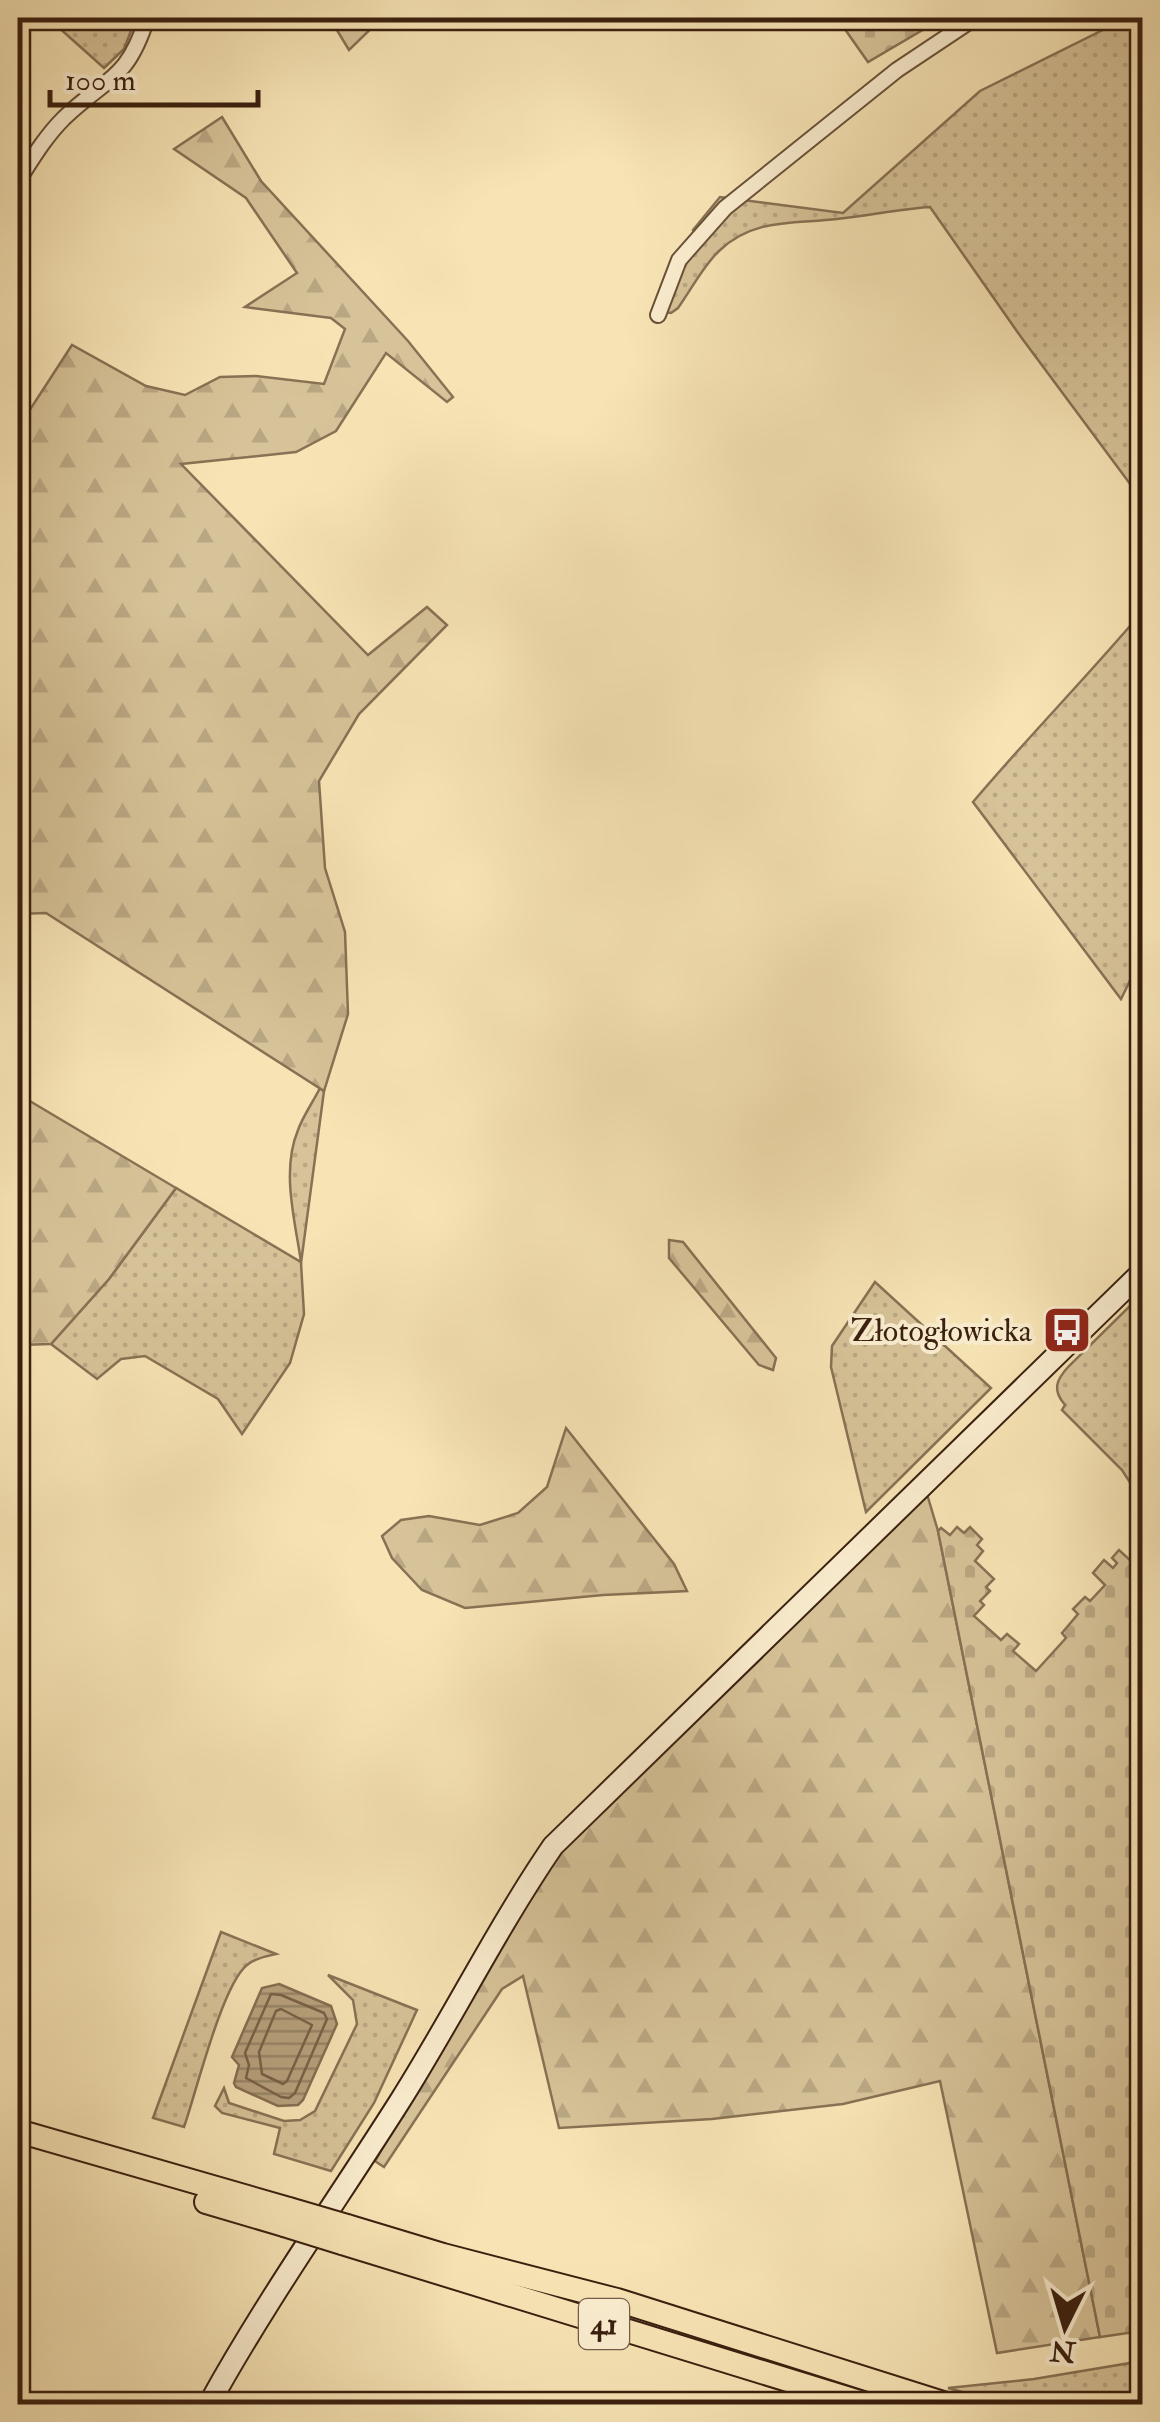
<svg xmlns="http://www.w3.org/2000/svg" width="1160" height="2422" viewBox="0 0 1160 2422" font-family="'IM FELL Double Pica',serif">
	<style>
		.grass { fill: url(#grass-dots); stroke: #887154; stroke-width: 2.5 }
		.forest { fill: url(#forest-firs); stroke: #887154; stroke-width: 2.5 }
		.cemetery { fill: url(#cemetery-stones); stroke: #887154; stroke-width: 2.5 }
		.water { fill: url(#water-rules); stroke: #856d51; stroke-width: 2.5 }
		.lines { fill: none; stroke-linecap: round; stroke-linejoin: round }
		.shore { stroke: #786046; stroke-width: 2.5 }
		.minor-casing { stroke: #695038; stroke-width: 18 }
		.secondary-casing { stroke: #3a1f0f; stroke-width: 24 }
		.primary-casing { stroke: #3a1f0f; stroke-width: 26 }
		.minor { stroke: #faedcf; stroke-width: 14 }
		.secondary { stroke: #faedcf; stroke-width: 20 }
		.primary { stroke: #f7e4b5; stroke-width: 22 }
		.primary-bridge-casing { stroke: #3a1f0f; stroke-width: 26; stroke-linecap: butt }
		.primary-bridge { stroke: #f7e4b5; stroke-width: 22 }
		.labels { text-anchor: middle; stroke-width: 8; stroke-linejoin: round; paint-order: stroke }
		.shield { fill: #faedcf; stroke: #745d49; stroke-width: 2.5 }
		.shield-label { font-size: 30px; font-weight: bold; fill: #3a1f0f }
		.poi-label { font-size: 32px; fill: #3a1f0f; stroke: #faedcf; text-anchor: end }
	</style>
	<defs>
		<pattern id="grass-dots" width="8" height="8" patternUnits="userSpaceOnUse" patternTransform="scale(2.5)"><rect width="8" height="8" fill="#d7c399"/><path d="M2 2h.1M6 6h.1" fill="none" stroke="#b9a783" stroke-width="1.8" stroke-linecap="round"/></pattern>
		<pattern id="forest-firs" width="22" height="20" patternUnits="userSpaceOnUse" patternTransform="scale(2.5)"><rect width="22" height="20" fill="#d7c399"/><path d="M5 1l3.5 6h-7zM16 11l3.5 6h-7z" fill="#b9a783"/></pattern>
		<pattern id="cemetery-stones" width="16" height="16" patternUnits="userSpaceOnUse" patternTransform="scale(2.5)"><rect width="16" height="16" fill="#d7c399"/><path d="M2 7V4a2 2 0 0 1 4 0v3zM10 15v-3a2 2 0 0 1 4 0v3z" fill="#b9a783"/></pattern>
		<pattern id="water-rules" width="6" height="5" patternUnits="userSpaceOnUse" patternTransform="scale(2.5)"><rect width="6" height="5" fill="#b7a17d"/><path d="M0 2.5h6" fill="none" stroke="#968365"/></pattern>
	</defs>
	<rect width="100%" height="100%" fill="#f7e4b5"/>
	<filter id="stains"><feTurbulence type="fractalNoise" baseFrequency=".002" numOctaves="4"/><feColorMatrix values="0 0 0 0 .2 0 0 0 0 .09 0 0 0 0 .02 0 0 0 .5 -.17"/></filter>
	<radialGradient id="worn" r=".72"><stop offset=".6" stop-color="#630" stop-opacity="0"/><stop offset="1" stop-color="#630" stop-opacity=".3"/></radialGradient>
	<g class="grass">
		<polygon points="48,18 136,18 124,49 104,68"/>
		<path d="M 1127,18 L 1142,18 L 1142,500 L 1021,337 L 930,207 C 898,209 869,216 837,219 C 794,224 753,218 719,251 C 703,266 691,290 678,308 L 671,313 L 664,312 L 683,262 L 701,242 L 693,230 L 720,197 L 843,213 L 980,91 Z"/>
		<path d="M 1142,612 L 1142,956 L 1121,999 L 973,802 C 1028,737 1087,677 1142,612 Z"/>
		<path d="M 320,1088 L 324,1091 L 301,1263 L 304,1314 L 290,1363 L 242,1434 L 218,1399 L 145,1356 L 121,1359 L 97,1379 L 51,1344 L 109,1279 L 176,1188 L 301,1262 C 295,1220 281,1171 298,1130 C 303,1116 313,1102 320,1088 Z"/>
		<polygon points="875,1282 991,1388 866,1512 831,1367 832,1346"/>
		<path d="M 1142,1294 L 1142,1501 L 1122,1470 L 1062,1410 L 1065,1405 C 1052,1390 1056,1380 1069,1366 Z"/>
		<path d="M 221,1932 L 276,1954 C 267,1956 255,1958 247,1965 C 222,1985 196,2093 184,2127 L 153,2118 Z"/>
		<polygon points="328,1975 417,2010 374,2103 331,2171 274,2154 280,2128 222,2113 215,2106 224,2088 229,2103 284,2121 300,2120 315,2111 357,2024 353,2000"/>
		<polygon points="1142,2361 1142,2404 1005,2404 948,2388 1034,2379"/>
	</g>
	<g class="forest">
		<polygon points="345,18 382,18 349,50 335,27"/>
		<polygon points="222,117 261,181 408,341 453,397 447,402 386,353 336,431 296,452 181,464 368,655 427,607 447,625 359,714 319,781 325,868 345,932 348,1014 324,1091 46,913 18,914 18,428 72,345 146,386 185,395 220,377 256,376 324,384 345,329 331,318 245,307 297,273 246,198 174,149"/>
		<polygon points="18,1094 176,1188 109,1279 51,1344 18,1345"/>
		<polygon points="669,1240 683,1242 776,1358 773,1370 759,1365 669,1258"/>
		<polygon points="566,1428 674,1564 687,1591 603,1595 465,1608 422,1590 392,1558 382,1536 401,1520 429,1516 480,1525 518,1513 547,1487"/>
		<polygon points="927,1494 938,1531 1100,2337 997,2353 940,2081 843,2104 712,2119 559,2128 523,1976 502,1989 384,2167 375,2161 528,1897 571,1839"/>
	</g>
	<g class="cemetery">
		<polygon points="837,18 943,18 868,62"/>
		<polygon points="957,1527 964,1533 970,1527 982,1539 977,1545 983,1551 975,1561 994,1579 986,1587 990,1591 980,1601 984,1605 974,1616 1001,1640 1007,1634 1019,1644 1013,1651 1036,1671 1066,1638 1062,1633 1078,1614 1073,1609 1085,1597 1090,1601 1105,1585 1093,1573 1104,1560 1113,1568 1117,1563 1112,1558 1119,1550 1142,1571 1142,2331 1100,2337 938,1531 941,1528 950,1535"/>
	</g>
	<polygon class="water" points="279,1984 331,2006 337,2024 303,2100 298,2105 278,2106 236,2087 234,2083 239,2065 232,2057 262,1988"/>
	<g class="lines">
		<g class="shore">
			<polygon points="271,1994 281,1995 324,2013 327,2019 295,2093 289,2098 281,2097 246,2078 249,2065 245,2053"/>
			<polygon points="281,2009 312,2025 287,2081 283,2084 262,2074 259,2052 276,2011"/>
		</g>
		<g class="minor-casing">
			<g id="minor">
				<path d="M 18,181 C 32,159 45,137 64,118 C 107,77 127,81 147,18"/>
				<polyline points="658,315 679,260 725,208 897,70 975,18"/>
			</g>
		</g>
		<g class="secondary-casing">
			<path id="secondary" d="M 209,2404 C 267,2299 336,2202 400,2101 C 453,2017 497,1928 553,1846 L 1142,1272"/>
		</g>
		<g class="primary-casing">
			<g id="primary">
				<polyline points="18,2131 289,2209"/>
				<polyline points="206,2202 284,2225"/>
				<polyline points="347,2226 443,2255 617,2300 946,2404"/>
				<polyline points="342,2243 866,2404"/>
			</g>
		</g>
		<use href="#minor" class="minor"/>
		<use href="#secondary" class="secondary"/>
		<use href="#primary" class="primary"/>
		<g class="primary-bridge-casing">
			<g id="primary-bridge">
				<polyline points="289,2209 347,2226"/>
				<polyline points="284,2225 342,2243"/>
			</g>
		</g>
		<use href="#primary-bridge" class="primary-bridge"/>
	</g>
	<defs>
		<g id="bus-square" transform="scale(2.5)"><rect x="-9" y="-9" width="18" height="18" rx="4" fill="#8f2418" stroke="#faedcf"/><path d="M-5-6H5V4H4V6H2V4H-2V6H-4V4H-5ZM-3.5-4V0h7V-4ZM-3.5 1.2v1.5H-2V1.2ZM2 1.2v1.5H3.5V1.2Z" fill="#fff"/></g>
	</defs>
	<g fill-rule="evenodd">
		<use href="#bus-square" x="1067" y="1330"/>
	</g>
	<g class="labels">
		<rect class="shield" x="579" y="2299" width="50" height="50" rx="8"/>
		<g class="shield-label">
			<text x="604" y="2334">41</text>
		</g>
		<g class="poi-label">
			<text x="1032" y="1341">Złotogłowicka</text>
		</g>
	</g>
	<rect width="1160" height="2422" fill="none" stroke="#f7e4b5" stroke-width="60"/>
	<rect x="20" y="20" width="1120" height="2382" fill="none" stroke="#3a1f0f" stroke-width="5"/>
	<rect x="30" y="30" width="1100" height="2362" fill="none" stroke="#3a1f0f" stroke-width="2.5"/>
	<g transform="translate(1065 2327) rotate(185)" stroke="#faedcf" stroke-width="8" paint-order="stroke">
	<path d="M0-8L18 38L0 25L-18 38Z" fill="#3a1f0f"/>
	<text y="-15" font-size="28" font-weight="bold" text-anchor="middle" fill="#3a1f0f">N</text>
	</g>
	<path d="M50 90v15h208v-15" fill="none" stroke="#3a1f0f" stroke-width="5"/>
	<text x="65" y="90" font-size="30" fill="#3a1f0f" stroke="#faedcf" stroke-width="8" paint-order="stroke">100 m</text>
	<rect width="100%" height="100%" filter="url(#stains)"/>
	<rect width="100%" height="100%" fill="url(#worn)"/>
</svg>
